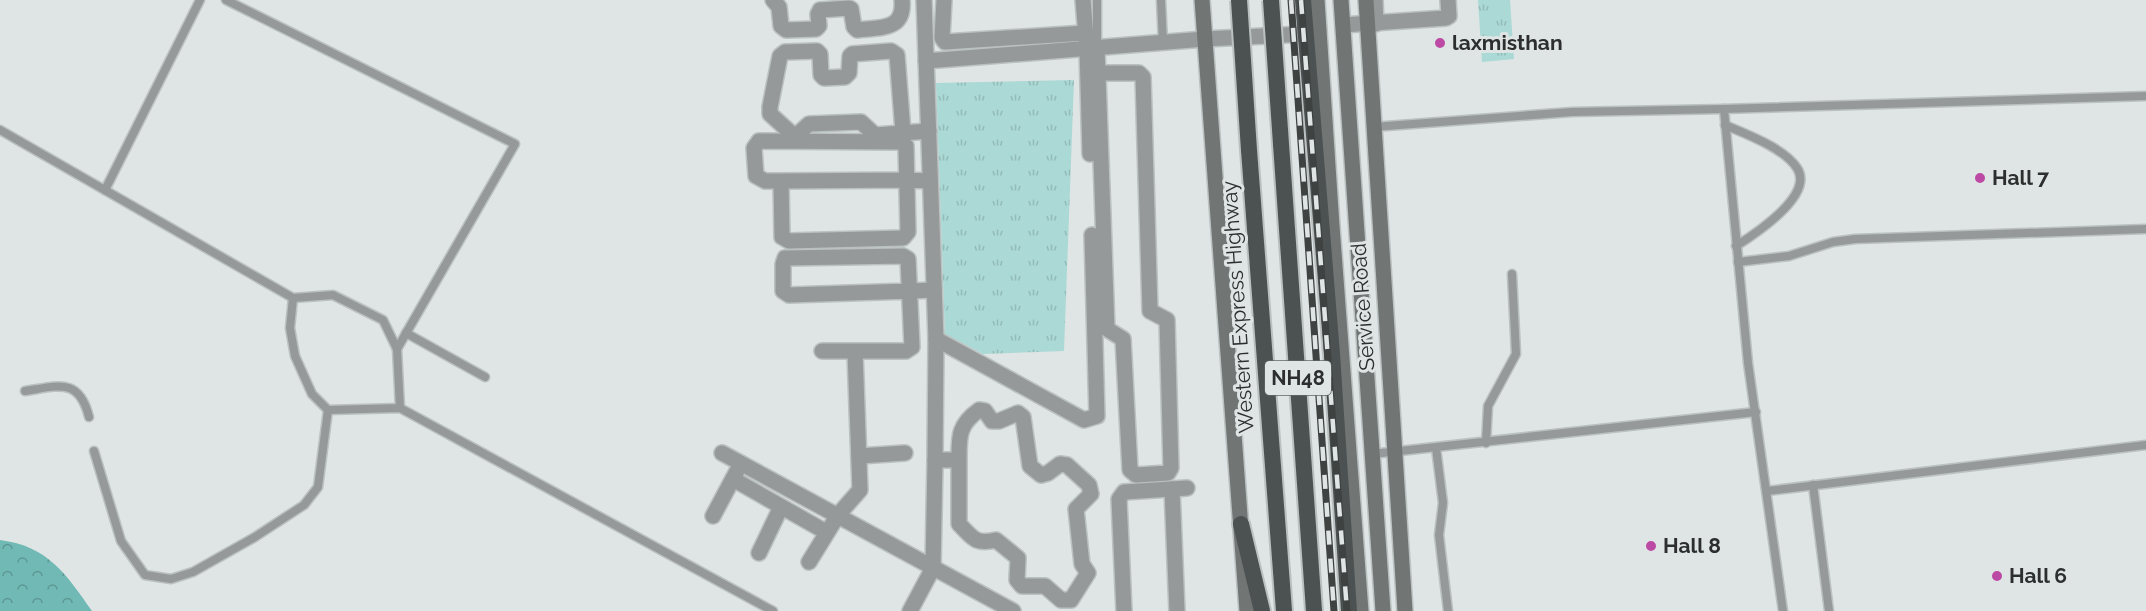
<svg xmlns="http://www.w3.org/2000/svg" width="2146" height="611" viewBox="0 0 2146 611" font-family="Raleway,sans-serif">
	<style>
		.grass { fill: url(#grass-tufts) }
		.forest { fill: url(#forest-crowns) }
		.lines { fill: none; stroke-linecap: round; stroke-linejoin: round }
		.service-casing { stroke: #bac1c0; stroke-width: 11 }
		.minor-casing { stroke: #bac1c0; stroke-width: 18 }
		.secondary-casing { stroke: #bac1c0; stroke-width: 18 }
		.trunk-casing { stroke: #bac1c0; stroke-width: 20 }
		.service { stroke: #969999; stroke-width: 8 }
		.minor { stroke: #969999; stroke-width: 15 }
		.secondary { stroke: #717675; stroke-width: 15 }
		.trunk { stroke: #4c5252; stroke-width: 16 }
		.rail-casing { stroke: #3e4241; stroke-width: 7 }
		.rail { stroke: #dee5e4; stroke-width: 4.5; stroke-dasharray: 14; stroke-linecap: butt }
		.trunk-bridge-casing { stroke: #bac1c0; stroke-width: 20; stroke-linecap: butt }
		.trunk-bridge { stroke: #4c5252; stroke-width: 16 }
		.poi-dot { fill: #bc49a3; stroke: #dee5e4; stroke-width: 2 }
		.labels { text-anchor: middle; stroke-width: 6; stroke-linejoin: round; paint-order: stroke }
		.shield { fill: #dee5e4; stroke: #616665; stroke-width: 1.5 }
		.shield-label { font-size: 20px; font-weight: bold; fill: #2c2f2e }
		.poi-label { font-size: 21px; font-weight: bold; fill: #2c2f2e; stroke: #dee5e4; text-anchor: start }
		.street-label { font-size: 21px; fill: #2c2f2e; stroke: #dee5e4 }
	</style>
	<defs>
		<pattern id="grass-tufts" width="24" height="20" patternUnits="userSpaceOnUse" patternTransform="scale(1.5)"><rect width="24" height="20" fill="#abd9d5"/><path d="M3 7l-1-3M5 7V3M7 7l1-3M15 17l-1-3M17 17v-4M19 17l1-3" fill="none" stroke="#93bbb7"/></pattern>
		<pattern id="forest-crowns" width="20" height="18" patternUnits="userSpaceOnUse" patternTransform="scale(1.5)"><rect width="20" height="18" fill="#70b9b4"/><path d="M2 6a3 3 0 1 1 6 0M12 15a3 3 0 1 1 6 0" fill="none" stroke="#5c9793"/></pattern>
	</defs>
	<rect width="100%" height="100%" fill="#dee5e4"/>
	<g class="grass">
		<polygon points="1478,0 1510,0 1514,59 1482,62"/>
		<polygon points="1074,80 1064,351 983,354 945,334 936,83"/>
	</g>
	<path class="forest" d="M 0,540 C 48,546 66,574 92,611 L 0,611 Z"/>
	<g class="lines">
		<g class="service-casing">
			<g id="service">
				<polyline points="226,0 515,144 397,349"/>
				<polyline points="1097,0 1097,48"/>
				<polyline points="1161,0 1163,43"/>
				<path d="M 1725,125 C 1746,134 1784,148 1797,168 C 1815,195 1755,234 1736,246"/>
				<polyline points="1373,127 1572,112 1724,109"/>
				<polyline points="0,130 293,298"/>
				<polyline points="105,190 200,0"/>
				<polyline points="1738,262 1789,256 1833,242 1855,239 2146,229"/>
				<polyline points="406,333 485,377"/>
				<path d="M 25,391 C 58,386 79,377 89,417"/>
				<polyline points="400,408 397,349 383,320 333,295 293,298 290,328 295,356 312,394 328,410 400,408 773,611"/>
				<polyline points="1486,443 1488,406 1516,354 1512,274"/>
				<polyline points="1436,448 1443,503 1439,535 1448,611"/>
				<polyline points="94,451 121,541 145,575 171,579 193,572 255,537 304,505 318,487 328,410"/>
				<polyline points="1372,454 1756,412"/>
				<polyline points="1813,485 1829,611"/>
				<polyline points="1767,491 2146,445"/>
				<polyline points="1783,611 1748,363 1724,109 2146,96"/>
			</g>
		</g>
		<g class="minor-casing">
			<g id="minor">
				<path d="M 773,0 L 779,7 L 781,26 L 786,30 L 816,29 L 819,26 L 818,14 L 820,10 L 849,8 L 851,9 L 854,27 L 857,30 C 880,27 905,31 902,0"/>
				<polyline points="944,0 942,38 945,42 1085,33"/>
				<polyline points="1083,0 1087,49 1090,154"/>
				<polyline points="1375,0 1376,24"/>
				<polyline points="1343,25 1446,18 1449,16 1448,0"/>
				<polyline points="1097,48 1107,329 1123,339 1130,470 1136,475 1168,473 1171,468 1167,320 1150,311 1143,77 1139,73 1098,73"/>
				<polyline points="926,61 1205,39 1304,34"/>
				<polyline points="903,132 897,55 891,51 852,54 850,56 849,73 845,77 824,78 821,75 820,54 817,51 785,52 780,56 770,107 770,114 792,134 798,134 809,124 861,122 875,135 929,131"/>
				<polyline points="781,181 782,237 789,241 903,238 908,232 906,146 900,142 759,141 754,148 756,176 765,181 781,181 907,180 930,181"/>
				<polyline points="936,339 1084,420 1097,416 1092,235"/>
				<polyline points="822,351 906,351 912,347 908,259 903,256 785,258 783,264 783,291 789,295 910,291 934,290"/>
				<polyline points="722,453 1013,611"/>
				<polyline points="859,456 905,453"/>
				<path d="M 935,460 L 959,460 C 959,437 958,425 979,410 L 985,411 L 992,421 L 999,421 L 1018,413 L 1023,417 L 1030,466 L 1041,475 L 1048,473 L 1060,464 L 1067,465 L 1089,485 L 1091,494 L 1076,509 L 1082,564 L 1088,573 L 1071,600 L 1061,600 L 1045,586 L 1022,586 L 1017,580 L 1018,558 L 996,540 C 975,545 973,538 959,524 L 959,460"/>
				<polyline points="733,479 826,532"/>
				<polyline points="1172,489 1177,611"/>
				<polyline points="713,516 737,471"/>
				<polyline points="759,553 781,507"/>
				<polyline points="809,562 838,515 860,490 855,352"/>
				<polyline points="910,611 933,568 935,460 936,339 924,0"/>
				<polyline points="1124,611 1119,499 1124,492 1187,488"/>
			</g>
		</g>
		<g class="secondary-casing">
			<g id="secondary">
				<polyline points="1202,0 1247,611"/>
				<polyline points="1317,0 1332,226 1361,611"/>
				<polyline points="1341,0 1383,611"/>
				<polyline points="1366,0 1405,611"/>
			</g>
		</g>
		<g class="trunk-casing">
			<g id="trunk">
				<polyline points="1303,0 1332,354 1349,611"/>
				<polyline points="1281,144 1314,611"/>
				<polyline points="1249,150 1284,611"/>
				<polyline points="1241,524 1262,611"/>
			</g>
		</g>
		<use href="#service" class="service"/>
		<use href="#minor" class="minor"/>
		<use href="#secondary" class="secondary"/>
		<use href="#trunk" class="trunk"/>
		<g class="rail-casing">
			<g id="rail">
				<polyline points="1291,0 1334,611"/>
				<polyline points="1301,0 1347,611"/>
			</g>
		</g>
		<use href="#rail" class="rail"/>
		<g class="trunk-bridge-casing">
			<g id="trunk-bridge">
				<polyline points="1239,0 1249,150"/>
				<polyline points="1271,0 1281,144"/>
			</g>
		</g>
		<use href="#trunk-bridge" class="trunk-bridge"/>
	</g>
	<g class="poi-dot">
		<circle cx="1440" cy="43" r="6"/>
		<circle cx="1980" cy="178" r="6"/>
		<circle cx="1651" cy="546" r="6"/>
		<circle cx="1997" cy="576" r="6"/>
	</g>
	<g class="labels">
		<rect class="shield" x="1265" y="361" width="66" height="34" rx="4.5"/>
		<g class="shield-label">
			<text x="1298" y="385">NH48</text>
		</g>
		<g class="poi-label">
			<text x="1452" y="50">laxmisthan</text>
			<text x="1992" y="185">Hall 7</text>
			<text x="1663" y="553">Hall 8</text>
			<text x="2009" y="583">Hall 6</text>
		</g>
		<g class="street-label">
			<text transform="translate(1238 307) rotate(-94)" y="7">Western Express Highway</text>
			<text transform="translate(1363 307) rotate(-94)" y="7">Service Road</text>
		</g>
	</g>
</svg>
